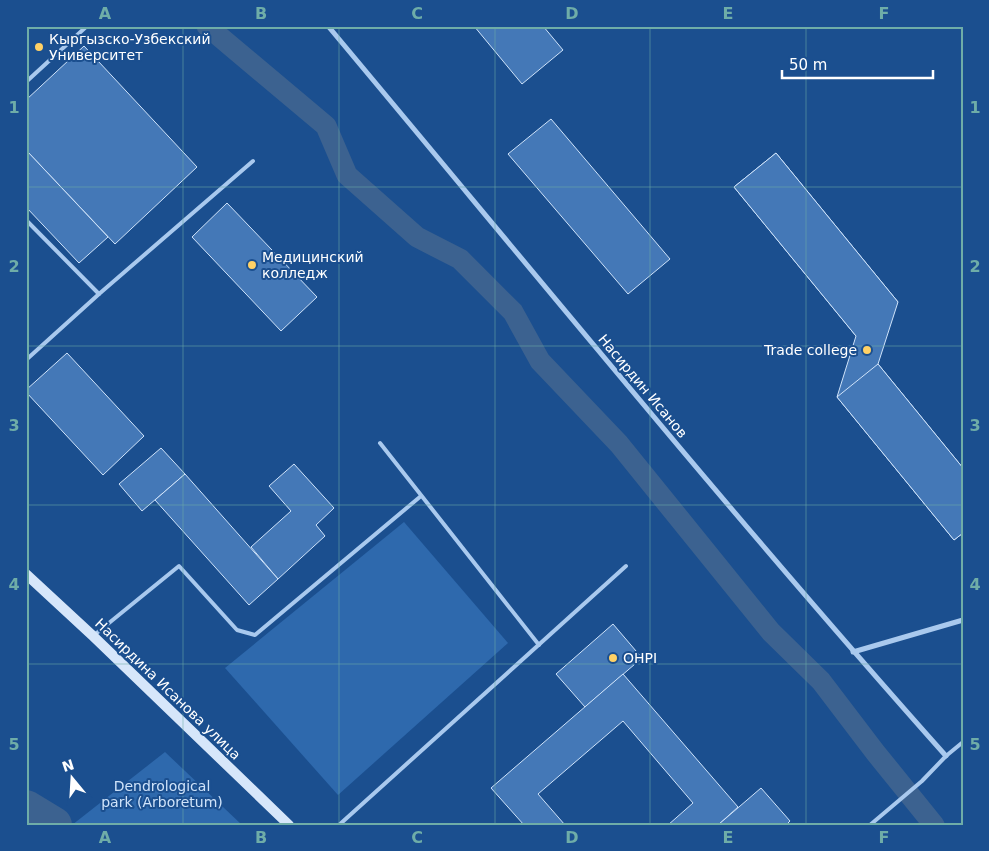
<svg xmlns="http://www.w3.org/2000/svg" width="989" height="851" viewBox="0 0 989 851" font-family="'DejaVu Sans',sans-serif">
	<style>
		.green { fill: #2e69ad }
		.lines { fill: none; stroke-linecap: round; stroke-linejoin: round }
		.canal { stroke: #3c6290; stroke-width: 21 }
		.river { stroke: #3c6290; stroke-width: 36 }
		.building { fill: #4478b7; stroke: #cfe3fa }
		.service { stroke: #a9c9ee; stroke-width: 4 }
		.minor { stroke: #a9c9ee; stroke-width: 5 }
		.secondary { stroke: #d6e6fa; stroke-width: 10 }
		.grid { fill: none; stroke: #6fada8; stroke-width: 1; stroke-opacity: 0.55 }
		.poi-dot { fill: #ffd166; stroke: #1b4f8f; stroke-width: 2 }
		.labels { text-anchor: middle; stroke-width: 4; stroke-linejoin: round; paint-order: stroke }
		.poi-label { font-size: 14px; fill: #fff; stroke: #1b4f8f; text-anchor: start }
		.street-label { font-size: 14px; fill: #fff; stroke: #1b4f8f }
		.park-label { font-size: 14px; fill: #cfe3fa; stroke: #1b4f8f }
		.neatline { fill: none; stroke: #6fada8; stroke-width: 2 }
		.grid-label { font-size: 16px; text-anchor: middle; font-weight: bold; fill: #6fada8 }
	</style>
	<rect width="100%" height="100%" fill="#1b4f8f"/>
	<g class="green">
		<polygon points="404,522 508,643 338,795 225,668"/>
		<polygon points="165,752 242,825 72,825"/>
	</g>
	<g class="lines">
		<polyline class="canal" points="207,26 326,126 347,175 417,237 460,259 513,312 540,361 619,444 771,632 821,681 875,752 934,825"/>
		<polyline class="river" points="26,808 54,825"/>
	</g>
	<g class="building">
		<polygon points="474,26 543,26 563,50 522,84"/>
		<polygon points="84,46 197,167 115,244 26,150 26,100"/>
		<polygon points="551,119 670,259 628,294 508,154"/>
		<polygon points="26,150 108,237 79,263 26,207"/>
		<polygon points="776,153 898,302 856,336 734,187"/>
		<polygon points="776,153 898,302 878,364 963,468 963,533 954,540 837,397 856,336 734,187"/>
		<polygon points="227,203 317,297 281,331 192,237"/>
		<polygon points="67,353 144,436 103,475 26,392 26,390"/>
		<polygon points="878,364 963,468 963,533 954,540 837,397"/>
		<polygon points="161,448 185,474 142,511 119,484"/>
		<polygon points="294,464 334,508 316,525 325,536 278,579 251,547 291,511 269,486"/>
		<polygon points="185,474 278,579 249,605 155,500"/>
		<polygon points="613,624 642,658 585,707 556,674"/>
		<polygon points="623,674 738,807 718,825 668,825 693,803 623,721 538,794 565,825 524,825 491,788"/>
		<polygon points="761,788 790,821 786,825 718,825"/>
	</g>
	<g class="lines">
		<g class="service">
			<polyline points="26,82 87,26"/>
			<polyline points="26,220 99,294"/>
			<polyline points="26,360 99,294 253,161"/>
			<polyline points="380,443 539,645"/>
			<polyline points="93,636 179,566 237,630 255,635 421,496"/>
			<polyline points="339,825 626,566"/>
			<polyline points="870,825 922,781 946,756 963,742"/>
		</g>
		<g class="minor">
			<path d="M 328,26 C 533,271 734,518 946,756"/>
			<polyline points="853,652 963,620"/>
		</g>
		<polyline class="secondary" points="26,574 93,636 289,825"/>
	</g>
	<path class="grid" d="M 183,26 L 183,825M 339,26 L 339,825M 495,26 L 495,825M 650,26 L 650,825M 806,26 L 806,825M 26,187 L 963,187M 26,346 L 963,346M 26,505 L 963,505M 26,664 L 963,664"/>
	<g class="poi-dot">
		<circle cx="39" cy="47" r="5"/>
		<circle cx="252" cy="265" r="5"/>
		<circle cx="867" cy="350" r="5"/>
		<circle cx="613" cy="658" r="5"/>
	</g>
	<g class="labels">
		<g class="poi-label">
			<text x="49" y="44">Кыргызско-Узбекский<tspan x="49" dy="16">Университет</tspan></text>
			<text x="262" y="262">Медицинский<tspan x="262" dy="16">колледж</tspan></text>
			<text x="857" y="355" text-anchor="end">Trade college</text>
			<text x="623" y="663">OHPI</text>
		</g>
		<g class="street-label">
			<text transform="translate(643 386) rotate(50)" y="5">Насирдин Исанов</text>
			<text transform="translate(168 689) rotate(44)" y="5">Насирдина Исанова улица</text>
		</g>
		<g class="park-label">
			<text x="162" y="791">Dendrological<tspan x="162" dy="16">park (Arboretum)</tspan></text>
		</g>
	</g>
	<rect width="989" height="851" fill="none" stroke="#1b4f8f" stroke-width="55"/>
	<g transform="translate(72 778) rotate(342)" stroke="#1b4f8f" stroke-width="4" paint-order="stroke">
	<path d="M0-4L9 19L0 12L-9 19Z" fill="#ffffff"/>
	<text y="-8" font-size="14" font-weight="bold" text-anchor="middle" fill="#ffffff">N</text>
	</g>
	<path d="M782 70v8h151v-8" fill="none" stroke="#ffffff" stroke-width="2.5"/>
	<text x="789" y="70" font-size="15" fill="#ffffff" stroke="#1b4f8f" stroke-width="4" paint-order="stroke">50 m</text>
	<rect x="28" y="28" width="934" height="796" class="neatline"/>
	<g class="grid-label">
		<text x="105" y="19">A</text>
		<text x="261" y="19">B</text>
		<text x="417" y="19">C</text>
		<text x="572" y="19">D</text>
		<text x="728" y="19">E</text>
		<text x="884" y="19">F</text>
		<text x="14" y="113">1</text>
		<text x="975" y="113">1</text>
		<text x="14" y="272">2</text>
		<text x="975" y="272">2</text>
		<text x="14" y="431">3</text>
		<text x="975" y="431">3</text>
		<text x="14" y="590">4</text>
		<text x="975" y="590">4</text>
		<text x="14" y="750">5</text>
		<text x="975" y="750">5</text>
		<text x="105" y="843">A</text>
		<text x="261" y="843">B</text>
		<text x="417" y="843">C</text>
		<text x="572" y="843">D</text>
		<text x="728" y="843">E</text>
		<text x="884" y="843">F</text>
	</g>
</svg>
